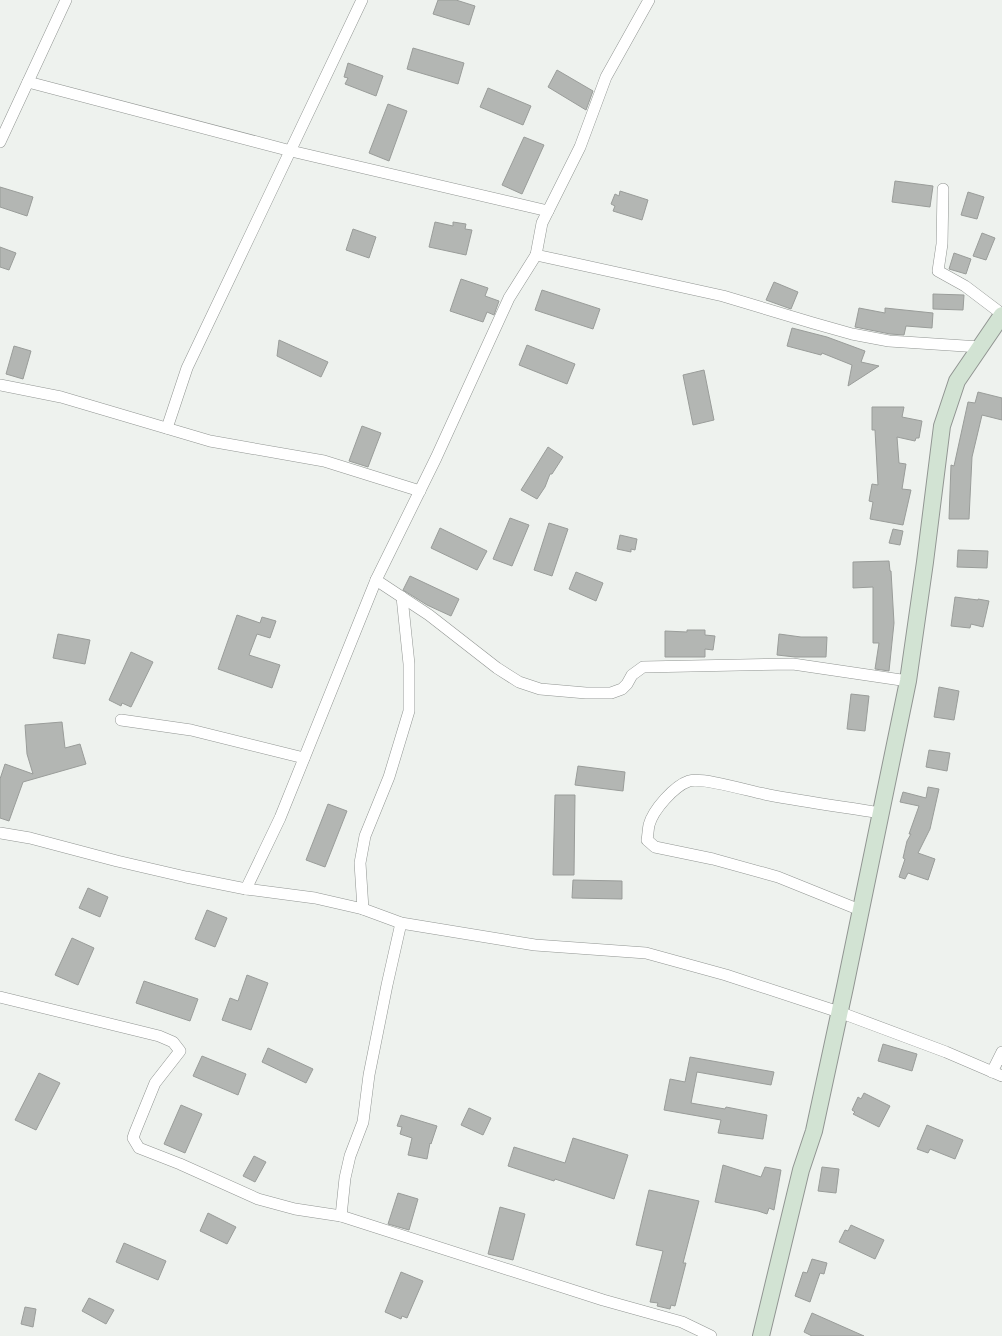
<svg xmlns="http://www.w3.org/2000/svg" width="1002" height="1336" viewBox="0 0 1002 1336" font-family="Montserrat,sans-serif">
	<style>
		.building { fill: #b3b6b3; stroke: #9a9d9a }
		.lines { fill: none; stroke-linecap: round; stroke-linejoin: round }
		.street-casing { stroke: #919592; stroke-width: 12 }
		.secondary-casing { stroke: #919592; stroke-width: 18 }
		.street { stroke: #fff; stroke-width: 11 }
		.secondary { stroke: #d2e3d3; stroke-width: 16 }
	</style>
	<rect width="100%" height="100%" fill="#eef2ee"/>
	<g class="building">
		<polygon points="438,0 456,0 475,6 469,25 433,14"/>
		<polygon points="413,48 464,63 458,84 407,69"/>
		<polygon points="348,63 383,76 376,96 345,84 348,78 344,77"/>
		<polygon points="557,70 593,91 586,110 548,87"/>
		<polygon points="488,88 531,106 523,125 480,107"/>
		<polygon points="388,104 407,111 389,161 369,153"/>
		<polygon points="524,137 544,145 522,194 502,185"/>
		<polygon points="895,181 933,186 930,207 892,202"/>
		<polygon points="0,187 33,197 27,216 0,207"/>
		<polygon points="620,191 648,200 642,220 613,211 615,206 611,204 615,194 619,196"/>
		<polygon points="968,192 984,197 977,219 961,215"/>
		<polygon points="435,222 453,226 453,222 466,224 465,229 472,230 466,255 429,247"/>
		<polygon points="353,229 376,237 369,258 346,250"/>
		<polygon points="982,233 995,238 986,260 973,256"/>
		<polygon points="0,247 16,253 9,270 0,267"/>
		<polygon points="954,253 971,259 966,274 949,269"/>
		<polygon points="461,279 488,288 485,296 499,301 494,315 487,312 483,322 450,311"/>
		<polygon points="774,282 798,292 791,309 766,300"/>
		<polygon points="542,290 600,309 593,329 535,310"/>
		<polygon points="933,294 964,295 963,310 933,309"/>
		<polygon points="859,308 885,313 885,308 933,313 932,328 906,326 904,335 890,334 855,327"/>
		<polygon points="792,328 827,337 865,351 861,362 879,366 848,386 852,365 822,353 821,355 787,346"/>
		<polygon points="279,340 328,362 321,377 277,356"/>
		<polygon points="527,345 575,364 567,384 519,365"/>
		<polygon points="14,346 31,351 23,379 6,374"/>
		<polygon points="704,370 714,420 693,425 683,375"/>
		<polygon points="978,392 1002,398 1002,420 982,415 972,457 969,519 949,519 951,465 954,466 968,402 975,403"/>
		<polygon points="872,407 904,407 902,417 922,421 919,438 916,438 915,441 897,437 899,463 906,464 902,489 911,490 903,525 870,519 873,502 869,501 872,484 878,485 875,430 872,430"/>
		<polygon points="362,426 381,433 368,467 349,461"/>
		<polygon points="548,447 563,457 552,474 550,474 545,487 537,499 521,490"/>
		<polygon points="510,518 529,525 512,566 493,559"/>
		<polygon points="549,523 568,529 552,576 534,570"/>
		<polygon points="440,528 487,551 477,570 431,548"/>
		<polygon points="893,529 903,531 900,545 889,543"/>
		<polygon points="620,535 637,539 635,550 631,549 631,552 617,549"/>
		<polygon points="958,550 988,551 987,568 957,567"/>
		<polygon points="889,561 890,571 891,571 894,623 889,671 875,669 879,643 873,643 873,587 853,588 853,562"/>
		<polygon points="576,572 603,583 596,601 569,589"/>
		<polygon points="410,576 459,599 451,616 427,605 403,590"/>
		<polygon points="955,597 978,600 978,599 989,601 983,627 971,624 970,628 951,626"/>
		<polygon points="237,615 260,623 262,617 276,621 270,638 257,634 249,655 280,665 272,688 218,669"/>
		<polygon points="687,630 705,630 705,635 715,636 713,650 705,649 705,657 665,657 665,631 687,632"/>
		<polygon points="58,634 90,640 85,664 53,658"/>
		<polygon points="779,634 801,637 827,637 826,657 795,657 777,655"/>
		<polygon points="131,652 153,662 131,707 122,703 121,706 109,700"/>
		<polygon points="939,687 959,691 954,720 934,717"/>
		<polygon points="851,694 869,696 865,731 847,729"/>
		<polygon points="62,722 65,748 80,744 86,764 23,782 9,821 0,818 0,779 5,764 33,774 27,754 25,725"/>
		<polygon points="929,750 950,753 947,771 926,767"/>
		<polygon points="578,766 625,772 623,791 575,785"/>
		<polygon points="928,787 939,789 930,829 918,853 935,859 928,880 908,873 905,879 899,877 905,859 903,858 907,841 911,834 909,834 919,806 900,802 903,792 926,798"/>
		<polygon points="555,795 575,795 574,875 553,875"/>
		<polygon points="328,804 347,811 325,867 306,860"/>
		<polygon points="573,880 622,881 622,899 572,898"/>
		<polygon points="88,888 108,897 100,917 79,908"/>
		<polygon points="207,910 227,918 215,947 195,939"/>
		<polygon points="72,938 94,948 78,985 55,975"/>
		<polygon points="247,975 268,983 251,1030 222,1020 230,998 238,1001"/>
		<polygon points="144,981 198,999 190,1021 136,1003"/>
		<polygon points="883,1044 917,1054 912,1071 878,1061"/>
		<polygon points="268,1048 313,1069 306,1083 262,1062"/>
		<polygon points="202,1056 246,1074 238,1095 193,1076"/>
		<polygon points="690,1057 774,1072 771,1085 697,1072 691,1103 725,1109 726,1107 767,1115 763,1139 718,1133 721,1120 664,1110 670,1079 685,1082"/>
		<polygon points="39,1073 60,1083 36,1130 15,1120"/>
		<polygon points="864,1093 890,1106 879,1127 853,1114 855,1112 852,1110 858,1097 861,1099"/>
		<polygon points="181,1105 202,1114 185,1153 164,1144"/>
		<polygon points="469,1108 491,1118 483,1135 461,1125"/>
		<polygon points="401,1115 437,1126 431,1144 430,1143 427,1159 408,1155 412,1138 400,1134 402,1127 397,1126"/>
		<polygon points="927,1125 963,1140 955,1159 930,1149 928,1153 917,1149"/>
		<polygon points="573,1138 628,1155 614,1199 555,1179 554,1181 508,1166 514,1147 565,1163"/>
		<polygon points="254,1156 266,1162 255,1182 243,1176"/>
		<polygon points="723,1165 761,1177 765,1167 781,1170 774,1210 769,1208 767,1214 758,1211 715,1202"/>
		<polygon points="822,1167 839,1169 836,1193 818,1191"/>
		<polygon points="649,1190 699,1201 683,1263 686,1263 675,1306 671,1305 670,1309 657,1306 658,1303 650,1302 663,1251 636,1245"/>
		<polygon points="398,1193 418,1199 409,1230 388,1224"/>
		<polygon points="500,1207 525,1214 513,1260 488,1254"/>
		<polygon points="208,1213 236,1227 227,1244 200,1231"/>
		<polygon points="851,1225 884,1240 875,1259 839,1242 845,1230 848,1231"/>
		<polygon points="124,1243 166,1261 158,1280 116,1262"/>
		<polygon points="812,1259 827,1263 824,1274 820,1273 810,1302 795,1296 803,1272 807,1273"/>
		<polygon points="401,1272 423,1281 407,1318 402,1316 401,1319 385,1312"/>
		<polygon points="89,1298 114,1310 106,1324 82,1311"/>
		<polygon points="25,1307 36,1309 33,1327 21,1324"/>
		<polygon points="812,1313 864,1336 812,1336 804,1332"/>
	</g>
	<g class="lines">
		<g class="street-casing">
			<g id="street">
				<polyline points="28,82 291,151 548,211"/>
				<polyline points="0,142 66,0"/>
				<polyline points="943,189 942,244 938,271 965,286 1002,314"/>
				<polyline points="536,255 723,296 813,323 852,334 889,341 980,347"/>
				<polyline points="0,385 61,397 210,441 324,461 420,491"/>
				<polyline points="167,428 187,368 362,0"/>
				<polyline points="376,580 429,615 497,668 519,682 540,689 586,693 611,693 622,689 627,684 632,675 643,667 793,664 908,681"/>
				<polyline points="121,720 191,730 304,758"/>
				<polyline points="0,833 30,838 117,861 186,877 246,889 315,898 363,909 401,923 535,945 646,953 726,975 839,1012 946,1052 1002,1076"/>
				<polyline points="246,889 280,818 376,580 436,458 509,298 536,255 542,223 580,147 606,77 649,0"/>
				<polyline points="363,909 360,863 365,836 389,777 409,711 409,664 402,597"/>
				<path d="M 860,910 L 778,877 L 713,859 L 655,847 L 647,840 C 648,835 648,830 649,825 C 653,810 674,786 689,781 C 704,777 752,792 769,795 C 806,802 844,807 881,813"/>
				<polyline points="0,997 159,1036 173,1042 180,1051 155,1083 135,1132 133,1138 139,1148 180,1164 258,1199 295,1209 341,1216 603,1300 682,1322 711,1336"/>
				<polyline points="992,1072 1002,1052"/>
				<polyline points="341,1216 345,1178 350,1156 363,1122 369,1075 387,985 401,923"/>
			</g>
		</g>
		<g class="secondary-casing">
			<polyline id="secondary" points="761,1336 801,1170 814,1131 845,987 908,681 925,562 942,426 957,381 1002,315"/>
		</g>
		<use href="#street" class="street"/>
		<use href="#secondary" class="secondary"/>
	</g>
</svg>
